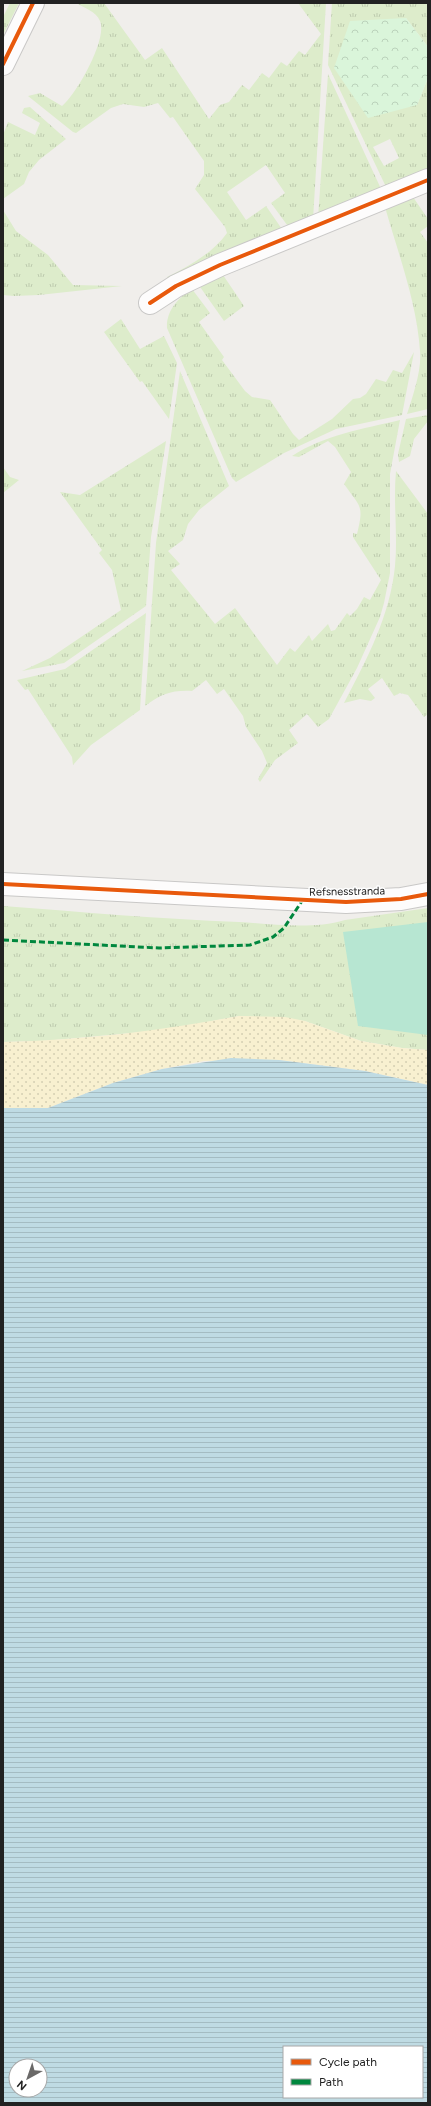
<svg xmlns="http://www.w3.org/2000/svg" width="431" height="2106" viewBox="0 0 431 2106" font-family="Figtree,sans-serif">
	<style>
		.grass { fill: url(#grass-tufts); fill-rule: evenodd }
		.sand { fill: url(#sand-dots) }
		.park { fill: url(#park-crowns) }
		.pitch { fill: #b7e6d2 }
		.water { fill: url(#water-rules); fill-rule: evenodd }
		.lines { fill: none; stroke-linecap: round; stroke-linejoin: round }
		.minor-casing { stroke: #c9c8c7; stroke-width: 24 }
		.tertiary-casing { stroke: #c9c8c7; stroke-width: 24 }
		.minor { stroke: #fdfcfc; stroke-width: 22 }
		.tertiary { stroke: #fdfcfc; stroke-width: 22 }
		.quiet { stroke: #00873e; stroke-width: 3; stroke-dasharray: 6 3; stroke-linecap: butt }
		.cycleway-casing { stroke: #fff; stroke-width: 6 }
		.cycleway { stroke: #e8590c; stroke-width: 4 }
		.labels { text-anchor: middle; stroke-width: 3; stroke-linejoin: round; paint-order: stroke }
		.street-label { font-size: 11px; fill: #222; stroke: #fff }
	</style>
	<defs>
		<pattern id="grass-tufts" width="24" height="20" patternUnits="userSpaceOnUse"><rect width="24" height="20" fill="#ddeccb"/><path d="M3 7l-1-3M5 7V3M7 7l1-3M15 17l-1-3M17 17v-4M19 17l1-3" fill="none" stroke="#bdcaae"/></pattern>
		<pattern id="sand-dots" width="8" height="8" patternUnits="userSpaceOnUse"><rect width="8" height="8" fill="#f8f0d0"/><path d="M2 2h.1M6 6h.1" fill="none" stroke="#d4ceb2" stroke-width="1.8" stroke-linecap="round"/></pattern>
		<pattern id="park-crowns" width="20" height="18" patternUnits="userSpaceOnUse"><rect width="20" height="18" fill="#daf5da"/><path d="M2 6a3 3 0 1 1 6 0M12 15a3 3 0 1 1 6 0" fill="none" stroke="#bbd2bb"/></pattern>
		<pattern id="water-rules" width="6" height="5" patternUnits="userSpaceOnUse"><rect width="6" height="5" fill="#bfdbe3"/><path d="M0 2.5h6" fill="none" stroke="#a4bcc2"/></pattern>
	</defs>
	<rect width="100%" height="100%" fill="#f0eeeb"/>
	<g class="grass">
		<polygon points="10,3 19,3 3,35 3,17"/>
		<path d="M 76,3 L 104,3 L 145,60 L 162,48 L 209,119 L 220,105 L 229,102 L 242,85 L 249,90 L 262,73 L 269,78 L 281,62 L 287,66 L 299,51 L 305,55 L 321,34 L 298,3 L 326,3 L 313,220 L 290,229 L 271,203 L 285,193 L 266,165 L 227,192 L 246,220 L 266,206 L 284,232 L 169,280 L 167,277 C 189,266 213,253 227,233 L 225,227 L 195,189 L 204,175 L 204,161 L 173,117 L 170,118 L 158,103 L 144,107 L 123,104 L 111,108 L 76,133 L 73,132 L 28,96 L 40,93 L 62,106 C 76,95 108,39 100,21 C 96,11 84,8 76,3 Z"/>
		<path d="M 332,3 L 428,3 L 428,47 L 406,18 L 417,105 L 428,78 L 428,172 L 387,189 L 328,65 ZM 390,139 L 399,158 L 384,166 L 373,147 Z"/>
		<polygon points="328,74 382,191 318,218"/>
		<polygon points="30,107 66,139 39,160 29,172 24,184 3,199 3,135 8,122 35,135 40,123 22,113 24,108"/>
		<path d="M 413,197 L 428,219 L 428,226 L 420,232 L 428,243 L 428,409 L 407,414 C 413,396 422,369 420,351 C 417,303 398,253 385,207 Z"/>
		<polygon points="3,210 16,231 48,255 73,285 122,286 39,295 14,296 3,295"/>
		<polygon points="223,275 244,306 224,321 198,284"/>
		<path d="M 192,289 L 210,313 L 199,322 L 224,357 L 222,360 L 245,391 L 252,397 L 270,400 L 293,434 L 299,440 L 332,419 L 353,399 L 360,398 L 366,394 L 376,379 L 386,382 L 393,370 L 402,373 L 414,352 L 402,415 L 336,429 L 284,453 L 236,482 L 232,478 L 167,328 C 166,311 178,298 192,289 Z"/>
		<polygon points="121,319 140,349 164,336 177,363 169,419 142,381 140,382 104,332"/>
		<path d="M 180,371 L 229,486 L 199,510 L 188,524 L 183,540 L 168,551 L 180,564 L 171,570 L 215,624 L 235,608 L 277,665 L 290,648 L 295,652 L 309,635 L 312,641 L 328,624 L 331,631 L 335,630 L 347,613 L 350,616 L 357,609 L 364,597 L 370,600 L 381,580 L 353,537 L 353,533 L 357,534 C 364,505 361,508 344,484 L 351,472 L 335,447 L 328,441 L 299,457 L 292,456 C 324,435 363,429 400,420 L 390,474 L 390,573 L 384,603 L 380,617 L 357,668 L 329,719 L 318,727 L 307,714 L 289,730 L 298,743 L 275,760 L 260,782 L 258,779 L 267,763 L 262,751 L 246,727 L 243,716 L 224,689 L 217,694 L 206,680 L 192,691 C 172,690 161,694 145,706 L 156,543 Z"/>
		<polygon points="428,415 428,421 414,439 410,456 399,462 398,454 406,419"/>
		<polygon points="166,441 151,537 146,606 64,663 22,671 50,658 121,610 112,570 99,553 102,550 60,492 80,495"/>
		<polygon points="3,467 10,477 19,480 3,493"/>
		<path d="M 396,471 L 428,514 L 428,714 L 424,717 L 408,695 L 400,693 L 394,696 L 382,678 L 368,689 L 375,698 L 371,701 L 360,699 L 344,703 C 367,659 390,616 395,566 C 398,535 393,503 396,471 Z"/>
		<polygon points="146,613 140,710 91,745 73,765 72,757 28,689 25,690 17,680 65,669"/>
		<path d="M 3,906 C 82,912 160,919 239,922 C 274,924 311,930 345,920 L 428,908 L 428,1050 L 402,1048 L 361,1041 L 305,1021 L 239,1016 L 165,1030 L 43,1041 L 3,1042 Z"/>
	</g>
	<path class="sand" d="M 239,1016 L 285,1017 L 305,1021 L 361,1041 L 402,1048 L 428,1050 L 428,1085 L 365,1071 L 279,1060 L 204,1061 L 162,1069 L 113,1083 L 48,1108 L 3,1108 L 3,1042 C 83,1040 160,1031 239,1016 Z"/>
	<polygon class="park" points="406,18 428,47 428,78 417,105 368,118 334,68 350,21"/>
	<polygon class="pitch" points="428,922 428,1035 358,1026 343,932"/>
	<path class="water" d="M 231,1058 L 279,1060 L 365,1071 L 428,1085 L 428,2103 L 3,2103 L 3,1108 L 48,1108 L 113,1083 L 162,1069 ZM 284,2047 L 422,2047 L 422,2097 L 284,2097 ZM 16,2066 L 40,2066 L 40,2090 L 16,2090 Z"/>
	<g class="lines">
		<g class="minor-casing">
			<g id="minor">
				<polyline points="150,303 176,286 220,265 428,180"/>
				<polyline points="3,884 346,902 401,899 428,894"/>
			</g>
		</g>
		<g class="tertiary-casing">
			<polyline id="tertiary" points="3,64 33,3"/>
		</g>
		<use href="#minor" class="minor"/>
		<use href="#tertiary" class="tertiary"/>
		<polyline class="quiet" points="3,940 159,948 250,945 273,937 284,928 302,901"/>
		<g class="cycleway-casing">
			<g id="cycleway">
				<polyline points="3,64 33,3"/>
				<polyline points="150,303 176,286 220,265 428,180"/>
				<polyline points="3,884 346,902 401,899 428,894"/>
			</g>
		</g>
		<use href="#cycleway" class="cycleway"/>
	</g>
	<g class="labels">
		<g class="street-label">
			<text transform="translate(347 891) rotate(-1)" y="4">Refsnesstranda</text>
		</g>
	</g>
	<rect width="431" height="2106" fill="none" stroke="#222222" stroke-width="8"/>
	<rect x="283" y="2046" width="140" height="52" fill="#ffffff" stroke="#a7a7a7"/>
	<rect x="291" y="2059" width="20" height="6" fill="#e8590c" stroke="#a7a7a7"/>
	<text x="319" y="2066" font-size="12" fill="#222222">Cycle path</text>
	<rect x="291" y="2079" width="20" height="6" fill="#00873e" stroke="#a7a7a7"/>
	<text x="319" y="2086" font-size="12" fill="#222222">Path</text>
	<g transform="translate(28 2078) rotate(220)"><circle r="19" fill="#ffffff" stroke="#a7a7a7"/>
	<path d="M0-3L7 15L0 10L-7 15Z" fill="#6a6968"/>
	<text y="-6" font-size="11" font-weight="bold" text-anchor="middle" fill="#222222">N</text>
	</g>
</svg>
